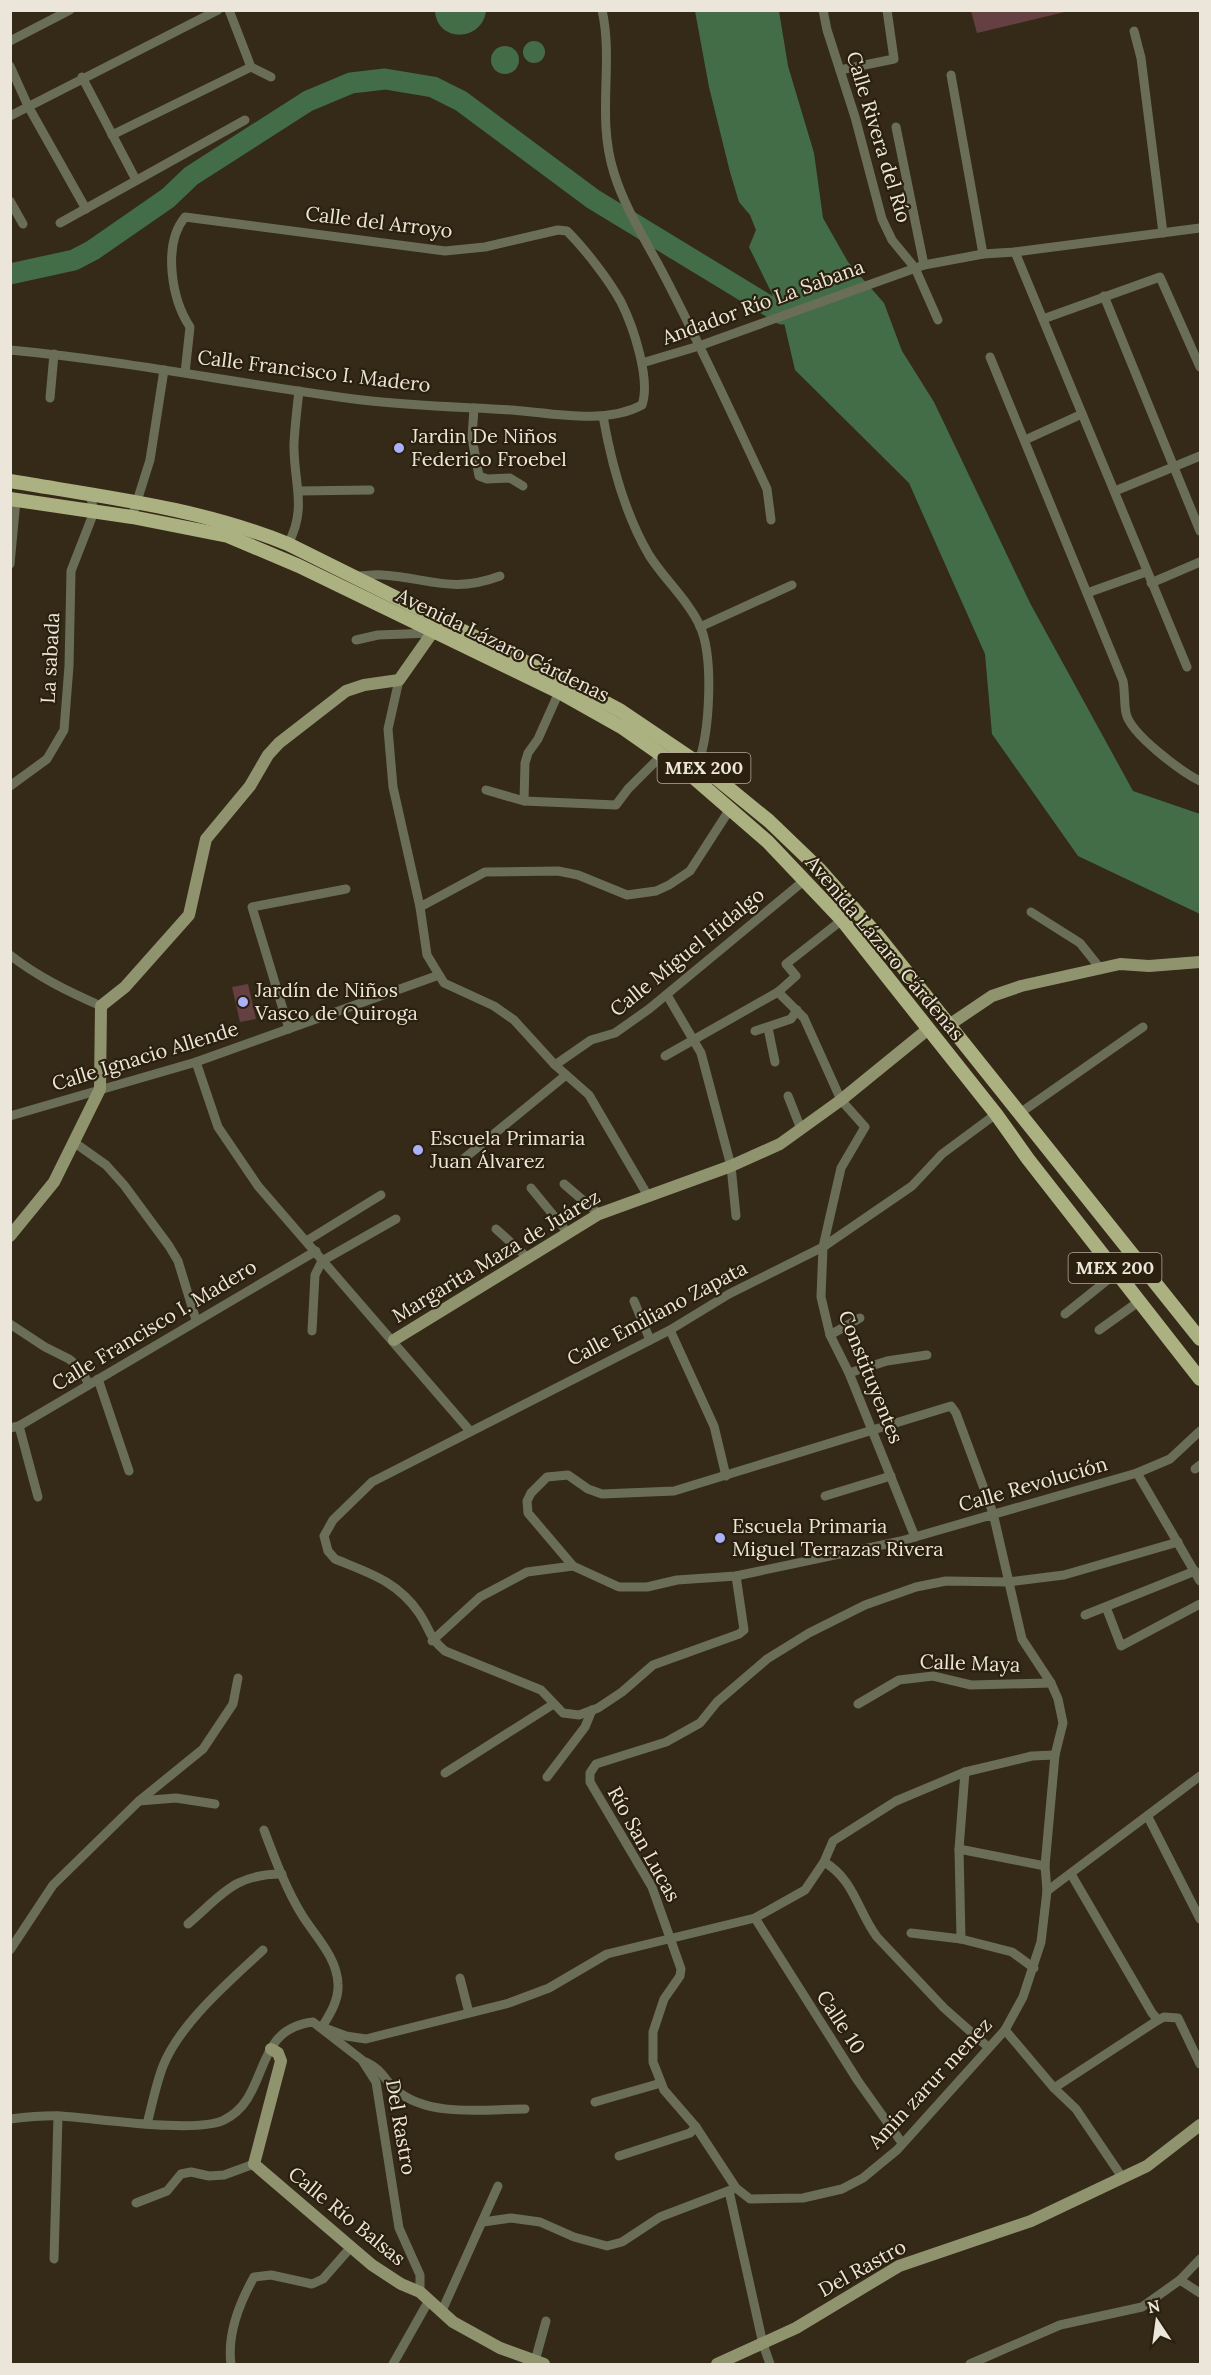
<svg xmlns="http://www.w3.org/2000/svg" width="1211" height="2375" viewBox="0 0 1211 2375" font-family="Lora,serif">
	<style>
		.green { fill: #644042 }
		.water { fill: #436d47 }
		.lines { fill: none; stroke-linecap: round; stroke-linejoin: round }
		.river { stroke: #436d47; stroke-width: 21 }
		.street { stroke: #6b6e57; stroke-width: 9 }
		.secondary { stroke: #8f946f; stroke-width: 12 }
		.primary { stroke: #abb181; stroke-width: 14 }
		.poi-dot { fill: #a9b0fc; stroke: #2a200d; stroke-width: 2 }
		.labels { text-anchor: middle; stroke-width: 4.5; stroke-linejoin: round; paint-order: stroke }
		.shield { fill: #2a200d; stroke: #b2ab9c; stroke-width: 1.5 }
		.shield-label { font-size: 18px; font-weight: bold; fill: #ece6da }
		.street-label { font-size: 20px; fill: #ece6da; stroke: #2a200d }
		.poi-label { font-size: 20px; fill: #ece6da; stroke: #2a200d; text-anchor: start }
	</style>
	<rect width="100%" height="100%" fill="#342a17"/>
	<g class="green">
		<polygon points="971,11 971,10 1069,11 977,33"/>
		<polygon points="248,984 256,1019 240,1022 232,987"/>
	</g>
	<g class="water">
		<path d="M 435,11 L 435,10 L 486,11 C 482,42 437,43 435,11 Z"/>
		<polygon points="695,11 779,11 788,66 814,153 823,218 848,262 884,303 902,351 934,402 1030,603 1133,791 1200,814 1200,914 1078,856 992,734 985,654 909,483 795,370 782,314 749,247 756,230 750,215 739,202 730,172 709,87"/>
		<circle cx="534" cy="52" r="11"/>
		<circle cx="505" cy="60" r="14"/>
	</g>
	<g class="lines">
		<polyline class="river" points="10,274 74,260 93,250 168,198 191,176 308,101 351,83 385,79 433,87 461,101 593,199 782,314"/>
		<g class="street">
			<polyline points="229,10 251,67 271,77"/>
			<path d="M 602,10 C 614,63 596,117 614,173 C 626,212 650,247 668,283 C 703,351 735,420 767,489 L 771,520"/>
			<polyline points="823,10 827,30 855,117 882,219 892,240 915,268 938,320"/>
			<polyline points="1134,31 1141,58 1163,233"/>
			<polyline points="10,41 70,10"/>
			<polyline points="10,66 28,106 86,209"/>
			<polyline points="840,70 894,59 887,10"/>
			<polyline points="951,75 983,254"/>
			<polyline points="82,77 136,180"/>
			<polyline points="10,116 218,10"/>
			<polyline points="896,127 924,265"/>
			<polyline points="112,135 251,67"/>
			<polyline points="10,201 23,224"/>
			<polyline points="60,223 245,120"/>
			<polyline points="1015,252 1187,667"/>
			<polyline points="1104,296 1200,531"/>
			<polyline points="1043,319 1160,277 1200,367"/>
			<path d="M 10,350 C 128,361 245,385 362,400 C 411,406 462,407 512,410 C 552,413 605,425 642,405 C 651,379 633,326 621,302 C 609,280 585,249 567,231 L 558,230 L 485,247 L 445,251 L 185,217 C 162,245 172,300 190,327 L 185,373"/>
			<path d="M 990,357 L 1123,681 C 1125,691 1124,704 1126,713 C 1130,734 1182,772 1200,781"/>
			<polyline points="642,363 699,346 924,265 983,254 1015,252 1200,228"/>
			<polyline points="50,398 54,354"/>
			<polyline points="474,408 472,438 479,476 487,479 510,478 523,486"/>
			<path d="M 603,416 C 611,462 625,514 649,555 C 664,579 688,600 700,626 C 714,658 710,734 697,767"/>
			<polyline points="1025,440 1082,414"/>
			<polyline points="299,491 370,490"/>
			<polyline points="1115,491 1200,456"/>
			<polyline points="132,517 150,460 164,370"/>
			<path d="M 288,544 C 308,507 293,482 294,443 C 295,425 297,408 299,391"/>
			<polyline points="10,564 16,500"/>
			<path d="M 355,576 C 364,576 374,574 383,575 C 429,578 452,594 500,576"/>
			<polyline points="1151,583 1200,562"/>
			<polyline points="1087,593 1146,572"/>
			<polyline points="700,627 792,585"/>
			<polyline points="356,640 378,635 432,633"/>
			<polyline points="399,680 388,729 393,787 420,907 427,955 444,983 494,1006 514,1020 555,1065 589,1095 648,1196"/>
			<polyline points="10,786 47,759 64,730 69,666 71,571 94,512 90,494"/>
			<polyline points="486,790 524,801 616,805 628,789 662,755"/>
			<polyline points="524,801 525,763 528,753 538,739 559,692"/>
			<polyline points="420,907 485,872 558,871 578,875 627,895 656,891 669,885 690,871 730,809"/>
			<polyline points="1031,912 1080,943 1100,968"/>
			<path d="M 10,955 C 38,977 69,992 101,1006"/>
			<polyline points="778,992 804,1018 841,1100 865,1127 841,1168 823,1247 821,1297 830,1335 849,1373 915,1537"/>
			<polyline points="667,995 701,1053 731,1166 736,1216"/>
			<polyline points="768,1028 775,1062"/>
			<polyline points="289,1029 252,907 346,889"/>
			<polyline points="755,1031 791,1019 797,1010"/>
			<polyline points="665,1056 778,992 796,976 786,964 842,920"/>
			<polyline points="196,1062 218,1127 258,1186 470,1431"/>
			<polyline points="555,1065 591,1040 615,1033 649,1009 806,879"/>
			<polyline points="788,1096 801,1129"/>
			<polyline points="1020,1113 1143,1027"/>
			<polyline points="10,1116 196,1062 439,975"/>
			<polyline points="75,1143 106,1165 124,1185 169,1246 178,1261 196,1320"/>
			<polyline points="461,1161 566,1075"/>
			<polyline points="564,1184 599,1214"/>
			<polyline points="531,1188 568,1233"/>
			<polyline points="496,1229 528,1258"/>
			<polyline points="308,1240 381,1195"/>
			<polyline points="634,1301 650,1340"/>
			<polyline points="1065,1314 1135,1258"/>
			<polyline points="10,1324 45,1347 69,1359 79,1367 89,1384"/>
			<polyline points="670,1330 714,1426 726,1476"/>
			<polyline points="1099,1330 1141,1300"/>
			<polyline points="312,1331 315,1275 322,1261 396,1219"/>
			<polyline points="830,1335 860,1318"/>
			<polyline points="849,1373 887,1361 927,1355"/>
			<polyline points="98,1379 129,1471"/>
			<polyline points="19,1426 38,1497"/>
			<polyline points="10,1428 19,1426 316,1251"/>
			<polyline points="1195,1469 1200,1465"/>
			<polyline points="1137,1473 1200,1581"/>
			<polyline points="825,1496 891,1476"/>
			<polyline points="1178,1542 1064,1575 1008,1582 946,1581 916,1587 865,1605 809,1633 767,1659 717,1702 700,1723 666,1742 596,1764 590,1773 590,1782 652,1887 681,1969 680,1976 664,1999 653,2032 653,2062 664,2090 696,2127 736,2188 750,2199 803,2198 842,2189 863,2178 897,2150 1005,2030 1023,1997 1041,1942 1047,1891 1045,1866 1055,1755 1063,1723 1058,1699 1051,1683 1022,1639 993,1513 956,1413 951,1406 674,1491 602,1494 588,1489 568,1475 547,1477 531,1493 527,1501 528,1513 573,1566 619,1587 647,1587 677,1580 736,1576 901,1541 1137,1473 1170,1459 1200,1431"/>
			<path d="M 736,1576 L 744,1630 L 739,1634 L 653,1665 L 622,1692 L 598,1708 L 579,1715 L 563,1713 L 541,1690 L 445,1651 C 429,1638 430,1629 419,1613 C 397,1581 369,1573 335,1559 L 328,1551 L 324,1536 L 333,1520 L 372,1482 L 670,1330 L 729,1294 L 823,1247 L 912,1186 L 942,1154 L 996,1114"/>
			<polyline points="1106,1607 1121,1646 1200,1604"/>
			<polyline points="1085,1615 1195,1571"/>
			<polyline points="432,1641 480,1597 527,1572 573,1566"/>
			<polyline points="858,1704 899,1680 933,1676 971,1685 1051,1683"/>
			<polyline points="445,1773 552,1705"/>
			<polyline points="547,1777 585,1727 592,1710"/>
			<polyline points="139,1801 176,1798 215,1804"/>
			<polyline points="1148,1817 1200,1919"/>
			<path d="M 264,1830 C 275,1859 286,1889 302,1915 C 315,1936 337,1957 338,1984 C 339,2000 330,2014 322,2027 L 346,2036 L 366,2039 L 509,2003 L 549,1988 L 607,1954 L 755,1918 L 805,1890 L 824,1862 L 833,1841 L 896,1801 L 965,1772 L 1032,1756 L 1055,1755"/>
			<polyline points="959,1849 1045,1866"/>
			<path d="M 824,1862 C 854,1879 858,1912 877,1937 L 944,2008 L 988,2047"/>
			<polyline points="1071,1874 1152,2013 1158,2020 1164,2017 1178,2018 1200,2064"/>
			<polyline points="1047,1891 1200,1776"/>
			<polyline points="755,1918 858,2081 902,2143"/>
			<path d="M 188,1924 C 222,1895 234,1874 282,1874"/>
			<polyline points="911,1933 961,1939 1012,1952 1034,1968"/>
			<polyline points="961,1939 959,1849 965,1772"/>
			<polyline points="10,1950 53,1885 139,1801 203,1749 233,1704 238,1678"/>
			<polyline points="460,1978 469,2013"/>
			<polyline points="1005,2030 1054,2088 1076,2109 1122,2177"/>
			<path d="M 366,2062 C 383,2070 384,2080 396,2090 C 429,2118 485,2109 525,2109"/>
			<polyline points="1054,2088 1158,2020"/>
			<polyline points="595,2102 661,2083"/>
			<path d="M 10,2119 C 27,2117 44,2115 61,2116 C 95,2118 196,2134 224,2120 C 271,2097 251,2029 313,2022 L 362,2060 L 376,2082 L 399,2228 L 420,2275 L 420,2292"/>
			<path d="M 147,2124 C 152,2105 156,2084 163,2066 C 180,2023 230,1981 263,1950"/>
			<polyline points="619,2156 690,2133 696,2127"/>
			<polyline points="729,2191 763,2344 770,2364"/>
			<polyline points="136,2203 167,2191 181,2174 191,2172 209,2176 224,2175 254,2164"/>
			<polyline points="483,2222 511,2218 540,2222 574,2237 607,2246 622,2242 660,2217 736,2188"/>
			<polyline points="54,2259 58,2116"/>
			<polyline points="1180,2280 1200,2293"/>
			<polyline points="441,2313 498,2186"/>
			<polyline points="535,2361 546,2321"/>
			<path d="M 231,2364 C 227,2335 240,2302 254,2277 L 271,2275 L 312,2284 L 323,2279 L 351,2247"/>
			<polyline points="393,2364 428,2302"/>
			<polyline points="970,2364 1060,2325 1142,2307 1180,2280 1200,2259"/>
		</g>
		<g class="secondary">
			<polyline points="949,1025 992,996 1021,986 1120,964 1149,966 1200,962"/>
			<polyline points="10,1236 54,1182 100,1089 101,1006 125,987 189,915 206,839 250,786 268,755 279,743 346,691 364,685 399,680 432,633"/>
			<polyline points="394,1340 599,1214 731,1166 780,1144 841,1100 927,1030"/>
			<polyline points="271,2049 278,2053 281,2061 254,2164 372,2265 401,2284 420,2292 453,2322 500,2348 544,2364"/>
			<polyline points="717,2364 796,2328 899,2266 1031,2221 1147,2166 1200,2125"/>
		</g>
		<g class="primary">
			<path d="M 10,481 C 104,497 200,508 288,544 L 582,690 L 621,711 L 698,763 L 769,821 L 820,870 L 878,936 L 1200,1339"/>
			<polyline points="10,499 132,517 228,536 299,566 559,692 623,728 693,777 768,842 842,920 996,1114 1028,1159 1200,1379"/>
		</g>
	</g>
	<g class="poi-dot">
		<circle cx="399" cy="448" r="6"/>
		<circle cx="243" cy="1002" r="6"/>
		<circle cx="418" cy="1150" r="6"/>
		<circle cx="720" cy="1538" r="6"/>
	</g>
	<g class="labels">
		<g class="shield">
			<rect x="657.5" y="753" width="93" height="30" rx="4.5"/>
			<rect x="1068.5" y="1253" width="93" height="30" rx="4.5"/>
		</g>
		<g class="shield-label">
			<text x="704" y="774">MEX 200</text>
			<text x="1115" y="1274">MEX 200</text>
		</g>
		<g class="street-label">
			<text transform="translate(879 137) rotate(73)" y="7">Calle Rivera del Río</text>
			<text transform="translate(379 222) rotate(7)" y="7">Calle del Arroyo</text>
			<text transform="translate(763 302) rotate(-20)" y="7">Andador Río La Sabana</text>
			<text transform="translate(314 371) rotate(7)" y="7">Calle Francisco I. Madero</text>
			<text transform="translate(503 645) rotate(26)" y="7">Avenida Lázaro Cárdenas</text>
			<text transform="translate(50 658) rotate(-87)" y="7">La sabada</text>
			<text transform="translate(885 948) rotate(50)" y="7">Avenida Lázaro Cárdenas</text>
			<text transform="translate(687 952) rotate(-39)" y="7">Calle Miguel Hidalgo</text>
			<text transform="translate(145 1056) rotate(-17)" y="7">Calle Ignacio Allende</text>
			<text transform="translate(496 1256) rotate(-31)" y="7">Margarita Maza de Juárez</text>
			<text transform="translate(657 1313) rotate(-28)" y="7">Calle Emiliano Zapata</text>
			<text transform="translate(154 1325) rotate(-31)" y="7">Calle Francisco I. Madero</text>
			<text transform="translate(871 1377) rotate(68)" y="7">Constituyentes</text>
			<text transform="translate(1033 1484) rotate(-16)" y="7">Calle Revolución</text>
			<text transform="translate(970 1663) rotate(2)" y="7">Calle Maya</text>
			<text transform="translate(644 1844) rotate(61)" y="7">Río San Lucas</text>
			<text transform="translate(841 2022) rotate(57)" y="7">Calle 10</text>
			<text transform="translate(930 2083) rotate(-47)" y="7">Amin zarur menez</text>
			<text transform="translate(401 2127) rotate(80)" y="7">Del Rastro</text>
			<text transform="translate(347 2216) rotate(39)" y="7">Calle Río Balsas</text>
			<text transform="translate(862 2268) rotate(-29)" y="7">Del Rastro</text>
		</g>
		<g class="poi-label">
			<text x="411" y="443">Jardin De Niños<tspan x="411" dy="23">Federico Froebel</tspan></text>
			<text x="255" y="997">Jardín de Niños<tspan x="255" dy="23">Vasco de Quiroga</tspan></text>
			<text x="430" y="1145">Escuela Primaria<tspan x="430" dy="23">Juan Álvarez</tspan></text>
			<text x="732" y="1533">Escuela Primaria<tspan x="732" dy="23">Miguel Terrazas Rivera</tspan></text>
		</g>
	</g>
	<rect width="1211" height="2375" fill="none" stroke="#ece6da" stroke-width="24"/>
	<g transform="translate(1157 2321) rotate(347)" stroke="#2a200d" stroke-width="4.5" paint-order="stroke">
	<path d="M0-4.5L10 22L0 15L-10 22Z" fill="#ece6da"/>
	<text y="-9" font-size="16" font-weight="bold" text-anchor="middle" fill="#ece6da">N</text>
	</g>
</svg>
